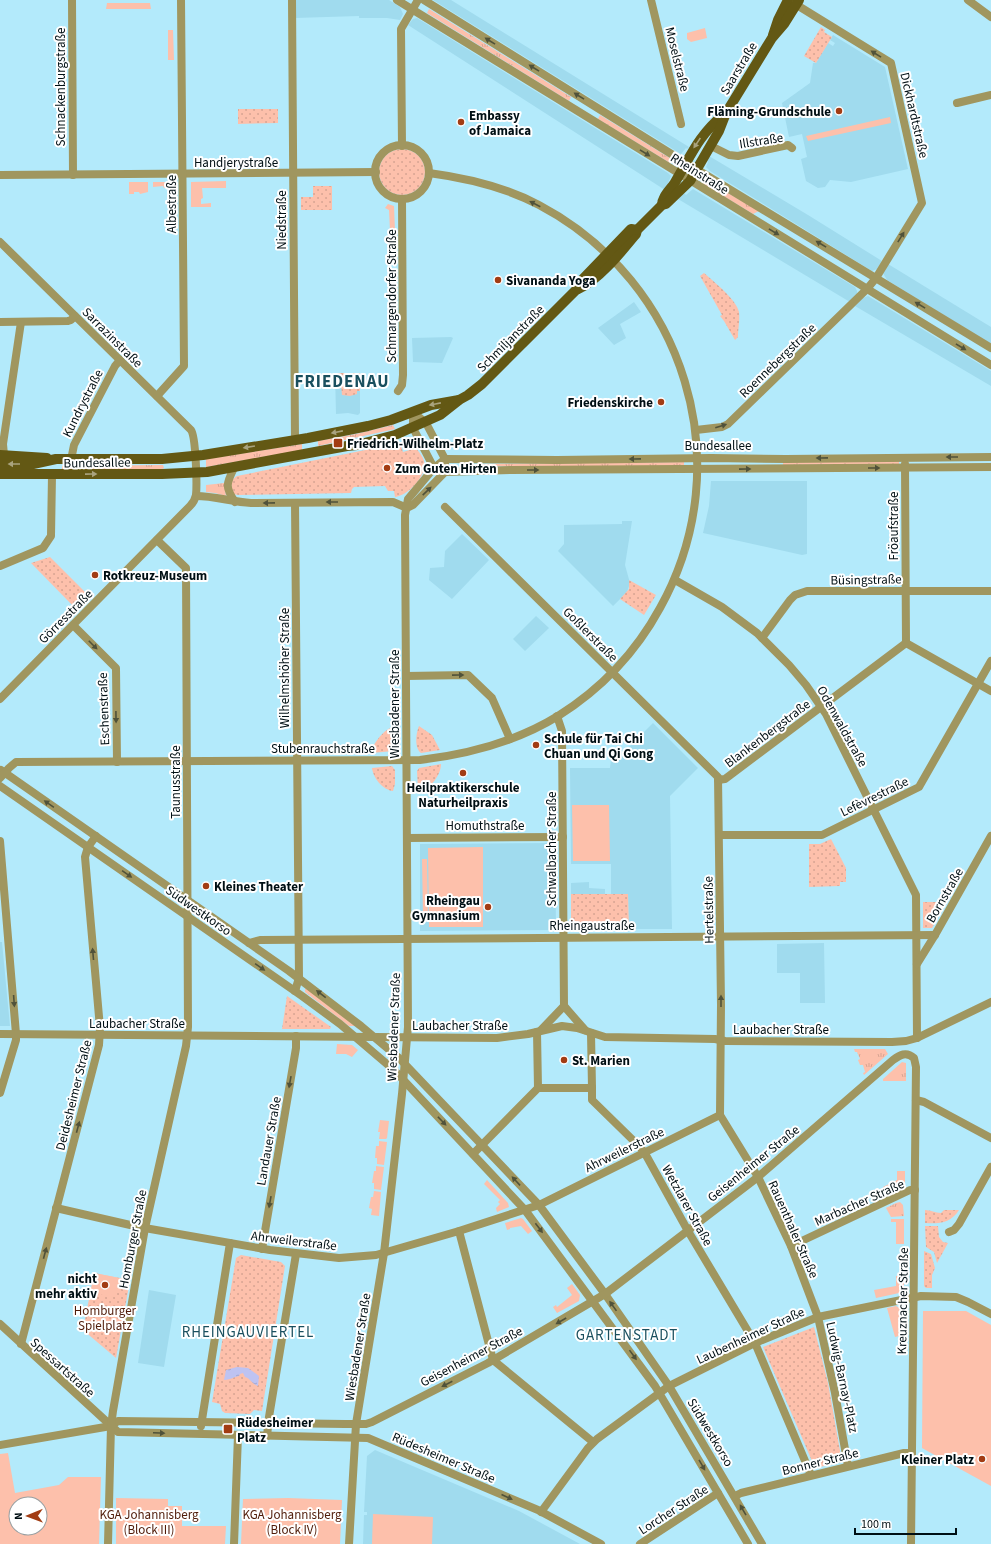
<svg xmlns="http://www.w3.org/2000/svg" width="991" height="1544" viewBox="0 0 991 1544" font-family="'Source Sans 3',sans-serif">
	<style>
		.built { fill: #a0dbee }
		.grass { fill: url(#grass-tufts) }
		.park { fill: url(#park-dots) }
		.garden { fill: #fdc0ab; fill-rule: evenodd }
		.water { fill: url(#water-ripples) }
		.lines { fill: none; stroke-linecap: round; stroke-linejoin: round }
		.minor { stroke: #a0965f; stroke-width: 8 }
		.major { stroke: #635814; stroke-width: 10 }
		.oneway { fill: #50523a }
		.oneway2 { fill: #a9a37e }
		.poi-dot { fill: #a23c13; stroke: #fff; stroke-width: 1.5 }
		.labels { text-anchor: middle; stroke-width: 4; stroke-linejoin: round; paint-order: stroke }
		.street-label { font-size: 13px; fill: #000f14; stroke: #fff }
		.poi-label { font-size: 13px; font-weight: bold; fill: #000f14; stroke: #fff; text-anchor: start }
		.park-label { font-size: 13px; fill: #501c09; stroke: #fff }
		.quarter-label { font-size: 15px; letter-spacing: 1px; fill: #194f5e; stroke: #fff }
		.district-label { font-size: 17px; font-weight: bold; letter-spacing: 1px; fill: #194f5e; stroke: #fff }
	</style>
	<defs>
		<pattern id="grass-tufts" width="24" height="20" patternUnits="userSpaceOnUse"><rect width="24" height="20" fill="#fdc0ab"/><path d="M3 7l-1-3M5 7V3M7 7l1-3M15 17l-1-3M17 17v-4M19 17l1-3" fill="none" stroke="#d7a492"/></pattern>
		<pattern id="park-dots" width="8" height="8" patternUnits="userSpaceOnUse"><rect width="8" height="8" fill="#fdc0ab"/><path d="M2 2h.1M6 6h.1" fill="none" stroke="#d7a492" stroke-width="1.8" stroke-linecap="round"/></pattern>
		<pattern id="water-ripples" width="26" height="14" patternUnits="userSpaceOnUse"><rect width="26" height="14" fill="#bec3f2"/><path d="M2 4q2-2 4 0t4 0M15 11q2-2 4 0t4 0" fill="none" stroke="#a2a6cf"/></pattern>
	</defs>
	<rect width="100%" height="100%" fill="#b3eafb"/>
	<g class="built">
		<polygon points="296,0 389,0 400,7 403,14 400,20 387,18 359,18 359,16 295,18"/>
		<polygon points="433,0 451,0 689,147 687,149 686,148 681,154"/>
		<polygon points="417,18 668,173 671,176 668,183 670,184 665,190 408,25 413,19"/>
		<polygon points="833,35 885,67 908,169 851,182 830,180 825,187 818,188 806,181 801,159 807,157 802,134 789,137 782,103 810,83 813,63 816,63 828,43 833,46 835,43 830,40"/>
		<polygon points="709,156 808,215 882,261 877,269 872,271 710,171 706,167 708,162 706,160"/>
		<polygon points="693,189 855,287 857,291 857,294 850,302 678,199 684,193 686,195"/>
		<polygon points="888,264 991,327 991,344 887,280 883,273"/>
		<polygon points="868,296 991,371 991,386 855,306 863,298"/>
		<polygon points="634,302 641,312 620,324 626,338 614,345 598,328"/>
		<polygon points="451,337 453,338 442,363 413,362 412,338"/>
		<polygon points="335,373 360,373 360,413 358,415 348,413 336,414"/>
		<polygon points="711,481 807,481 807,554 802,555 703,533 709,506"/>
		<polygon points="622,521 632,521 625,565 630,583 627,592 613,606 558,551 564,544 564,525 622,524"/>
		<polygon points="462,534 489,560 452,599 429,580 430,568 444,567 445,551"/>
		<polygon points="536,616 549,628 525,651 513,639"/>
		<polygon points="653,723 698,768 670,796 672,929 629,929 628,894 611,894 611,864 571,864 570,768 610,768 612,750 626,750"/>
		<polygon points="555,843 556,930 420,931 420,844"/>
		<polygon points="589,882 589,888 605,889 605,894 571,894 571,883"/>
		<polygon points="0,942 2,942 10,1026 0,1026"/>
		<polygon points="824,943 825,1003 800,1003 800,973 777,973 777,944"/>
		<polygon points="149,1290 176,1295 164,1367 138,1363"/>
		<polygon points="375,1450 519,1511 580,1544 363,1544 364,1515 367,1515 367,1512 364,1512 367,1456"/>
	</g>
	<g class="grass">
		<polygon points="429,9 571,97 569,101 427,13"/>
		<polygon points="600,115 673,160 670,163 598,119"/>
		<polygon points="704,179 759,211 753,214 702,183"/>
		<polygon points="393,425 395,429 318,446 318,441 356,434"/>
		<polygon points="302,444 302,450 206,467 206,459"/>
		<polygon points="899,461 899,464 783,465 783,462"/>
		<polygon points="684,462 684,466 478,466 479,464"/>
		<polygon points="163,465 164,468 162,469 62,470 62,466"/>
		<polygon points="224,483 226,496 215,493 206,492 206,485"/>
		<polygon points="305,989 307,989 355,1026 349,1026 305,992"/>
		<polygon points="854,1049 885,1049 888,1054 864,1075 863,1073 865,1072 863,1065 860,1065 858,1060 860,1059 857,1052 855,1052"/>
		<polygon points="902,1062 906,1063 906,1081 883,1081 883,1079"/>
		<polygon points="896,1203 900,1202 903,1205 904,1216 891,1217 886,1208"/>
	</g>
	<g class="park">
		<polygon points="821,27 825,30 824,32 832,37 816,63 804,56"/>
		<polygon points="238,109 278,109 278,123 238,124"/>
		<circle cx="402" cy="172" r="23"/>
		<polygon points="313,186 332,186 332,210 301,210 301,197 313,197"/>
		<path d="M 704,273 C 713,281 737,300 739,312 C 740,320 738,329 738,337 L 735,340 L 724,321 L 720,316 L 722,315 L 700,276 Z"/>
		<polygon points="335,373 360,373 360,391 357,391 357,394 350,396 342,395 341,385 335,385"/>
		<path d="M 400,443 L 403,452 L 416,448 C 419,452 423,457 424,461 C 428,475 408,496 395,497 L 394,491 L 388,491 L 385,486 L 354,487 L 352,489 L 351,493 L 238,495 L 233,494 C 231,487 229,481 237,476 Z"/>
		<polygon points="50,557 89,596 76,609 31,563"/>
		<polygon points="629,580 656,595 644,615 620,599 629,589"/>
		<path d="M 419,726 L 432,735 L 440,750 L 421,753 C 414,748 416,733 419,726 Z"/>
		<path d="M 392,727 L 394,730 L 395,749 L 393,751 L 372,753 L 371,751 C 376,740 382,732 392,727 Z"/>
		<path d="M 441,764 C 441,775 430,790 418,790 L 417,771 L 419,768 Z"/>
		<path d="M 392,766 L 395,770 L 395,784 L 393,791 C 383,790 373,778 372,768 Z"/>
		<polygon points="831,839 846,868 846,882 840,882 840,886 809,887 809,844 820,844"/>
		<polygon points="571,894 628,894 629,929 571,930"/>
		<polygon points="923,902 946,902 932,928 923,928"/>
		<polygon points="287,996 331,1027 330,1029 282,1029"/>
		<path d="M 925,1210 C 931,1210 935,1213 941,1213 L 944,1210 L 959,1210 C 951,1223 939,1224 925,1223 Z"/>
		<polygon points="925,1226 938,1226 939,1237 943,1242 948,1243 937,1263 934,1252 926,1247"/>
		<polygon points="924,1251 931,1254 935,1268 932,1275 932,1288 926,1288 924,1286"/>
		<polygon points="241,1255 281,1262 285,1266 262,1411 254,1410 250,1414 225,1413 222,1411 220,1404 212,1402 236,1258"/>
		<polygon points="94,1273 130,1280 116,1358 83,1330"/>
		<polygon points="814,1327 828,1383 842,1462 815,1468 763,1347"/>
	</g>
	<g class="garden">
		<polygon points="107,3 150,3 151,9 106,9"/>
		<polygon points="705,28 707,38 691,42 687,39 687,33"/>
		<polygon points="168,30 173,30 174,60 168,60"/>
		<polygon points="890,117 891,123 808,141 806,136"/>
		<polygon points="226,181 226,188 202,188 203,198 201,199 201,204 211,203 211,207 191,207 191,182"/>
		<polygon points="129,182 148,182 148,192 140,194 139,192 134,192 134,194 129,194"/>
		<polygon points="153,182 174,182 175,200 169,200 169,188 164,188 163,186 153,187"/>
		<polygon points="388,204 394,206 395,231 390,231 389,210 385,208"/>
		<polygon points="572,805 609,805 610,861 573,861"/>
		<polygon points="483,847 483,927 429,927 428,848"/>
		<polygon points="422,859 427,859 428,916 423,916"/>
		<polygon points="337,1044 352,1045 358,1050 352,1057 346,1054 336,1054"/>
		<polygon points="380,1120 389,1121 387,1138 386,1139 379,1139 380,1132 378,1132"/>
		<polygon points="379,1141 387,1142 384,1165 377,1164 377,1158 375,1158 376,1146 379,1146"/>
		<polygon points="376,1166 384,1167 381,1190 374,1189 374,1183 372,1183 374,1171 376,1171"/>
		<polygon points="897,1171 905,1171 905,1185 886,1194 883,1187 897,1180"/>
		<polygon points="487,1180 508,1203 509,1207 497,1212 496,1208 500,1204 498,1202 500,1200 484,1184"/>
		<polygon points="374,1191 381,1192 379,1216 371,1215 372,1209 369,1208 371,1197 373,1197"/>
		<polygon points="521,1218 523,1219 532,1231 528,1234 521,1226 510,1228 510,1229 507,1230 505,1223"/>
		<polygon points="891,1219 904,1219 904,1244 896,1244 896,1222 891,1222"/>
		<polygon points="94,1273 119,1278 115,1297 91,1293"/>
		<polygon points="896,1276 904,1276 904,1292 876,1298 874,1290 896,1286"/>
		<polygon points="572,1284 580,1295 579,1301 557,1313 553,1307 556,1305 557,1307 572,1295 567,1288"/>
		<path d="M 896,1306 C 907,1310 903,1325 903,1335 L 895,1337 L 887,1308 Z"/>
		<polygon points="923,1311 966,1311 991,1325 991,1486 922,1448"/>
		<path d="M 8,1453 L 15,1493 L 59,1485 L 68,1477 L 101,1477 L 99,1544 L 0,1544 L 0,1454 ZM 16,1504 L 40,1504 L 40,1528 L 16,1528 Z"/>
		<polygon points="116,1498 168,1499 168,1506 182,1506 182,1526 226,1526 225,1544 116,1544"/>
		<polygon points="288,1498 342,1500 340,1544 241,1544 243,1499"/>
		<polygon points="373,1514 433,1517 432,1544 372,1544"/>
	</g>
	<path class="water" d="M 237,1367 L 248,1368 L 259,1376 L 258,1386 C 253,1385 250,1378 245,1377 L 243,1373 L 240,1374 L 239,1376 C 234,1377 229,1380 224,1380 L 226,1370 Z"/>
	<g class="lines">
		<g class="minor">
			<polyline points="72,0 73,175"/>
			<polyline points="292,0 295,440"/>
			<polyline points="397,0 991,365"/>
			<polyline points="424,0 673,155 991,348"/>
			<polyline points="651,0 681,124"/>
			<polyline points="968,0 991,17"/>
			<polyline points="957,103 991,95"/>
			<circle cx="402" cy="172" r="27"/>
			<polyline points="402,146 401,29 418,0"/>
			<polyline points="711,146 729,155 738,156 788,145 792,148"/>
			<polyline points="0,175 376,172"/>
			<path d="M 0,242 L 191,430 C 196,437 197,485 196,495 C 195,500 193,503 190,506 L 0,699"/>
			<polyline points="0,322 68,321 71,320 75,316"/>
			<polyline points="398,391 402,385 403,375 402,199"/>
			<polyline points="157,396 184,366 181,0"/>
			<polyline points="413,412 413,428 434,468 445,472 510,470 991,467"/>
			<polyline points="696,430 722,427 728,424 867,289 876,278 922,203 891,63 792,2"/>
			<polyline points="4,455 3,444 21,322"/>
			<polyline points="445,459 557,460 711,458 786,459 991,457"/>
			<polyline points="71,460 74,445 115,366 120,360"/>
			<polyline points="905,464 906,643"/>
			<path d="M 234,468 C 226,484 225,487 235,502"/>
			<path d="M 196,496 C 215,496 232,502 251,503 L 393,502 L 407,508 L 413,505 L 445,472 L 445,459 L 426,423 L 413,412"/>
			<polyline points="295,503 299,978 295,991"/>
			<polyline points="445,507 718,777 721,1005 720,1115 758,1177 791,1246 818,1317 835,1393 848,1466"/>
			<polyline points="0,566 43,548 51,536 52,475"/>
			<polyline points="675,580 722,607 757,633 789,665 806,685 826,714 916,895 917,1038"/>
			<polyline points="73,625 116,668 117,762"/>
			<polyline points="762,638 790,600 795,595 807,591 991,591"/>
			<polyline points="906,643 991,691"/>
			<polyline points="406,676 468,675 492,698 510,739"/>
			<polyline points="557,716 562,731 564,1006 585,1030"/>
			<polyline points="1,770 289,971 361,1026 399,1058 539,1205 605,1294 669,1386 762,1544"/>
			<path d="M 0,778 L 9,768 L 16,762 L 420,760 C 469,754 516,742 558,716 C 601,689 636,652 660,608 C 741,463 685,282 539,205 C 505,187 467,178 429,173"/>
			<polyline points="718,780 725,779 906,643"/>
			<polyline points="0,786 302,996 340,1024 394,1070 525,1210 655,1386 748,1544"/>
			<polyline points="719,835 822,835 919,787 991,661"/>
			<polyline points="407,838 563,837"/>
			<polyline points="0,841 16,1034 16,1040 0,1093"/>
			<polyline points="249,943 260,940 935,935"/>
			<polyline points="917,964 935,935 991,836"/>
			<polyline points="541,1030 564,1006"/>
			<polyline points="537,1032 538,1088 592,1088 591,1033"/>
			<polyline points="0,1034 497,1038 528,1034 562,1026 577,1028 605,1037 715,1039 725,1041 892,1042 906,1041 917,1038 991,1002"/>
			<polyline points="592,1088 592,1100 641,1148 647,1157 688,1231 755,1343 811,1475"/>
			<polyline points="916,1100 924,1102 991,1138"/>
			<polyline points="473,1154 538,1088"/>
			<polyline points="56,1208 139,1227 270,1250 339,1258 376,1255 459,1231 539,1205 720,1115"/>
			<polyline points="459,1231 493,1360 593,1442"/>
			<polyline points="949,1232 954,1230 959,1224 991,1167"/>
			<polyline points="791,1246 910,1190 915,1190"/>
			<polyline points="262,1249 296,1048 296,1036"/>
			<polyline points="0,1324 118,1432 368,1438 538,1510 601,1544"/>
			<polyline points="21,1344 99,1045 100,1028 85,857 88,847 96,836"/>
			<polyline points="201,1426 230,1243"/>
			<polyline points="267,1436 269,1417 296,1254"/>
			<path d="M 0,1445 L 111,1426 L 118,1421 L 345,1424 L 366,1424 L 372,1422 L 488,1363 L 605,1294 L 758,1177 L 893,1060 C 900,1055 906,1051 914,1058 L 916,1067 L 911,1544"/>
			<polyline points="735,1496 741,1493 904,1453 912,1453"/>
			<polyline points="541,1512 588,1448 597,1439 669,1386 755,1343 818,1317 921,1296 956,1297 968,1302 991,1314"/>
			<polyline points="108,1544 111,1426 113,1411 145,1228 186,1046 188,1027 186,568 157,540"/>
			<polyline points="234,1544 238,1435"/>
			<polyline points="349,1544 356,1424 384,1253 402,1094 408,1027 405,515 408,499 434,468 445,459"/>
			<polyline points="640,1544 718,1493"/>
		</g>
		<g class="major">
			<polyline points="773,35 778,20 788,0"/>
			<path d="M 662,205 C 662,197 669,191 674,184 C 691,156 697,137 724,114"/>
			<path d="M 578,289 C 598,281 622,251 636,234 L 637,230 L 662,205 L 666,204 L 690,181 L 719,131 L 726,113 L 772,38 L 784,24 L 799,0"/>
			<polyline points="0,455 47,458"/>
			<polyline points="0,464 33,464 56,459 162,459 203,455 308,438 368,426 391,420 431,405 459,400"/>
			<polyline points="0,474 162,474 207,472 347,446 357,445 395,435 440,415 459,400 468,395 482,384 577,289 580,282 631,229 637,230"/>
		</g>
	</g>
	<defs><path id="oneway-solid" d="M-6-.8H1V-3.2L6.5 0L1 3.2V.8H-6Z"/></defs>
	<g class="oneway">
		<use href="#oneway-solid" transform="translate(490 41) rotate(-148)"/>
		<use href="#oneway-solid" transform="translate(876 54) rotate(-148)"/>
		<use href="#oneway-solid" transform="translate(534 68) rotate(-148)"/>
		<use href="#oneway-solid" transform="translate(579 96) rotate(-148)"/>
		<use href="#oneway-solid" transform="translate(645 153) rotate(32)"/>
		<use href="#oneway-solid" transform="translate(535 204) rotate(-153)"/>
		<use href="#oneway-solid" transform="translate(774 232) rotate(31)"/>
		<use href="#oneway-solid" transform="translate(901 237) rotate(-58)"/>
		<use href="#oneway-solid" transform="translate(821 244) rotate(-149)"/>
		<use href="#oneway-solid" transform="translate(920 305) rotate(-149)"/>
		<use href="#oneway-solid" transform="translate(961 347) rotate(31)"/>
		<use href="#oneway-solid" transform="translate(721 426) rotate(-17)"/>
		<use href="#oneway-solid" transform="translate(952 457) rotate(-180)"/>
		<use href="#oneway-solid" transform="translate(822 458) rotate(179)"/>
		<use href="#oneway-solid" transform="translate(635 459) rotate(179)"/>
		<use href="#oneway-solid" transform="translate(874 468)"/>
		<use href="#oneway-solid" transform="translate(745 469) rotate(-1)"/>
		<use href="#oneway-solid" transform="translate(533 470)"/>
		<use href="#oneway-solid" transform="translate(427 491) rotate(-44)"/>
		<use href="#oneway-solid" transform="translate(332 502) rotate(180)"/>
		<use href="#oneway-solid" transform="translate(269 503) rotate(179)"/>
		<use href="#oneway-solid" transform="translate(93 645) rotate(45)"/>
		<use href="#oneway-solid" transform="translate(458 675) rotate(-1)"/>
		<use href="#oneway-solid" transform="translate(116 717) rotate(89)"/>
		<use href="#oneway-solid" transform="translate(49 804) rotate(-145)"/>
		<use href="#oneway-solid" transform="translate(127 874) rotate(35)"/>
		<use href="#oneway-solid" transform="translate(93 954) rotate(-95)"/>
		<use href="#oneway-solid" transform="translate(260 967) rotate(35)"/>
		<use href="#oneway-solid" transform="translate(321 994) rotate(-142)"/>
		<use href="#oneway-solid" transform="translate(14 1001) rotate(86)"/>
		<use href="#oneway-solid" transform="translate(721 1001) rotate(-90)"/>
		<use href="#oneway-solid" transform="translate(290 1082) rotate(100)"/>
		<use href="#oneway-solid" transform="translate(442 1121) rotate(46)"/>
		<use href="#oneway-solid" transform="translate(78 1127) rotate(-75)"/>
		<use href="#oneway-solid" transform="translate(516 1181) rotate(-133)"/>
		<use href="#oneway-solid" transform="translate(270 1202) rotate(100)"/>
		<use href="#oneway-solid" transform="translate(539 1228) rotate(53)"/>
		<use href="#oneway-solid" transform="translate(45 1253) rotate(-75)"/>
		<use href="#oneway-solid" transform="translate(613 1306) rotate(-125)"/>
		<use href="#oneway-solid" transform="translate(561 1321) rotate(150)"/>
		<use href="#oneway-solid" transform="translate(633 1355) rotate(54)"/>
		<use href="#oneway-solid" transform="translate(447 1384) rotate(153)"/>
		<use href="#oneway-solid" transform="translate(159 1433) rotate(2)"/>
		<use href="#oneway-solid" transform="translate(702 1465) rotate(60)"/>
		<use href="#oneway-solid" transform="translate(507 1497) rotate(24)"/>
		<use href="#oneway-solid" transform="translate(743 1510) rotate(-120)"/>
	</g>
	<g class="oneway2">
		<use href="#oneway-solid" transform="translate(697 143) rotate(124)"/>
		<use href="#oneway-solid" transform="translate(435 404) rotate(169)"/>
		<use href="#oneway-solid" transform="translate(337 432) rotate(169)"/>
		<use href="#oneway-solid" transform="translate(249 447) rotate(171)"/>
		<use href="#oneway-solid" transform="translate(14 464) rotate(180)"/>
		<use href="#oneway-solid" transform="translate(91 474) rotate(-1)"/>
	</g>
	<g class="poi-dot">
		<circle cx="839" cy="111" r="4"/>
		<circle cx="461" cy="122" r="4"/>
		<circle cx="498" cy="280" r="4"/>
		<circle cx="661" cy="402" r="4"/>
		<rect x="333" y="438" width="10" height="10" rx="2"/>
		<circle cx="387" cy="468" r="4"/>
		<circle cx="95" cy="575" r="4"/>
		<circle cx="536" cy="745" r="4"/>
		<circle cx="463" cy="773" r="4"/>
		<circle cx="206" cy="886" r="4"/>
		<circle cx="488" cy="907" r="4"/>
		<circle cx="564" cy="1060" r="4"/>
		<circle cx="105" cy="1285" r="4"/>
		<rect x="223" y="1424" width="10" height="10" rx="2"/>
		<circle cx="982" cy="1459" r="4"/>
	</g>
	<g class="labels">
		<g class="street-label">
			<text transform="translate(678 59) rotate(76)" y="5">Moselstraße</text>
			<text transform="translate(738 68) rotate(-59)" y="5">Saarstraße</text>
			<text transform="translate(60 87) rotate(-90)" y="5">Schnackenburgstraße</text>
			<text transform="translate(915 115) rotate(77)" y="5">Dickhardtstraße</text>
			<text transform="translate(761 140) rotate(-9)" y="5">Illstraße</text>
			<text x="236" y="167">Handjerystraße</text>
			<text transform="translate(700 173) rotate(32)" y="5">Rheinstraße</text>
			<text transform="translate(171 204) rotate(-90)" y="5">Albestraße</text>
			<text transform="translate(281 220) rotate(-90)" y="5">Niedstraße</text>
			<text transform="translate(391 296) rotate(-90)" y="5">Schmargendorfer Straße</text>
			<text transform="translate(113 337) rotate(45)" y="5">Sarrazinstraße</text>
			<text transform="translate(510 338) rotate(-45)" y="5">Schmiljanstraße</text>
			<text transform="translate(777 360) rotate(-44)" y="5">Roennebergstraße</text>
			<text transform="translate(82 403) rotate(-63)" y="5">Kundrystraße</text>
			<text x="718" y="450">Bundesallee</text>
			<text transform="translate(97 462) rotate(-1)" y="5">Bundesallee</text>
			<text transform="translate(893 526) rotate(-90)" y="5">Fröaufstraße</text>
			<text transform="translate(866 579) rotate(-1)" y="5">Büsingstraße</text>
			<text transform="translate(65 616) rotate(-45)" y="5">Görresstraße</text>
			<text transform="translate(591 634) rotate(45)" y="5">Goßlerstraße</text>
			<text transform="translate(284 668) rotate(-90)" y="5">Wilhelmshöher Straße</text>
			<text transform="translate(394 704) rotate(-90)" y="5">Wiesbadener Straße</text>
			<text transform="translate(103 709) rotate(-92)" y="5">Eschenstraße</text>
			<text transform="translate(843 726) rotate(61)" y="5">Odenwaldstraße</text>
			<text transform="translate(767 733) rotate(-37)" y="5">Blankenbergstraße</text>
			<text x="323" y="753">Stubenrauchstraße</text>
			<text transform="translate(175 782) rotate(-90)" y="5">Taunusstraße</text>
			<text transform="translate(874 796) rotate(-26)" y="5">Lefèvrestraße</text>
			<text x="485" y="830">Homuthstraße</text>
			<text transform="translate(551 849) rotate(-90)" y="5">Schwalbacher Straße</text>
			<text transform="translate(944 895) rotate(-60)" y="5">Bornstraße</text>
			<text transform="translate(199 910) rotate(35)" y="5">Südwestkorso</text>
			<text transform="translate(708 910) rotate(-91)" y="5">Hertelstraße</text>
			<text x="592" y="930">Rheingaustraße</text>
			<text x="137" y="1028">Laubacher Straße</text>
			<text x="460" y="1030">Laubacher Straße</text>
			<text transform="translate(393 1027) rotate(-88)" y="5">Wiesbadener Straße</text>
			<text x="781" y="1034">Laubacher Straße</text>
			<text transform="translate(73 1095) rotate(-76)" y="5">Deidesheimer Straße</text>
			<text transform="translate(268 1141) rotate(-80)" y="5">Landauer Straße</text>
			<text transform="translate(624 1149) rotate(-26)" y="5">Ahrweilerstraße</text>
			<text transform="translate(753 1163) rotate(-39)" y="5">Geisenheimer Straße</text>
			<text transform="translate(859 1202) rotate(-24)" y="5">Marbacher Straße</text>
			<text transform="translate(688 1205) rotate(61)" y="5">Wetzlarer Straße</text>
			<text transform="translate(794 1229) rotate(66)" y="5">Rauenthaler Straße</text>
			<text transform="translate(132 1239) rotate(-79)" y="5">Homburger Straße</text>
			<text transform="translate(294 1240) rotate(7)" y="5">Ahrweilerstraße</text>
			<text transform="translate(902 1301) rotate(-89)" y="5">Kreuznacher Straße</text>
			<text transform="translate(750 1335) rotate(-25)" y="5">Laubenheimer Straße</text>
			<text transform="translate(357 1347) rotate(-81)" y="5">Wiesbadener Straße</text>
			<text transform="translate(471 1356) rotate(-28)" y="5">Geisenheimer Straße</text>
			<text transform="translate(63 1367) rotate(42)" y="5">Spessartstraße</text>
			<text transform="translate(843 1377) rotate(78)" y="5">Ludwig-Barnay-Platz</text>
			<text transform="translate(711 1432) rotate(59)" y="5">Südwestkorso</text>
			<text transform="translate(444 1457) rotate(23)" y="5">Rüdesheimer Straße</text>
			<text transform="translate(820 1461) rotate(-14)" y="5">Bonner Straße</text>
			<text transform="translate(673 1509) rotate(-33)" y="5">Lorcher Straße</text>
		</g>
		<g class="poi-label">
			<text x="831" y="116" text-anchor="end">Fläming-Grundschule</text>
			<text x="469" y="120">Embassy<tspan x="469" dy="15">of Jamaica</tspan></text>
			<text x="506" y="285">Sivananda Yoga</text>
			<text x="653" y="407" text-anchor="end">Friedenskirche</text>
			<text x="347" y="448">Friedrich-Wilhelm-Platz</text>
			<text x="395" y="473">Zum Guten Hirten</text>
			<text x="103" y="580">Rotkreuz-Museum</text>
			<text x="544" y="743">Schule für Tai Chi<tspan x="544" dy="15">Chuan und Qi Gong</tspan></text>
			<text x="463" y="792" text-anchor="middle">Heilpraktikerschule<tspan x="463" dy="15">Naturheilpraxis</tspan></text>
			<text x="214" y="891">Kleines Theater</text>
			<text x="480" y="905" text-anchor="end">Rheingau<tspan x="480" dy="15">Gymnasium</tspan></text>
			<text x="572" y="1065">St. Marien</text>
			<text x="97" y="1283" text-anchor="end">nicht<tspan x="97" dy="15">mehr aktiv</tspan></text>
			<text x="237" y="1427">Rüdesheimer<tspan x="237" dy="15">Platz</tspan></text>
			<text x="974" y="1464" text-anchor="end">Kleiner Platz</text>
		</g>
		<g class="park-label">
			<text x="105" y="1315">Homburger<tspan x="105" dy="15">Spielplatz</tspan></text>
			<text x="149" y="1519">KGA Johannisberg<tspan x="149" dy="15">(Block III)</tspan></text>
			<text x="292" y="1519">KGA Johannisberg<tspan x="292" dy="15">(Block IV)</tspan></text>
		</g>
		<g class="quarter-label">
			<text x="248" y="1337">RHEINGAUVIERTEL</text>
			<text x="627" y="1340">GARTENSTADT</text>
		</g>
		<g class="district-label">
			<text x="342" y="387">FRIEDENAU</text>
		</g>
	</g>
	<g transform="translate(28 1516) rotate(269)"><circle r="19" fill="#ffffff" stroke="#999fa1"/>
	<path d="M0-3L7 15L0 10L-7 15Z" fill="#a23c13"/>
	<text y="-6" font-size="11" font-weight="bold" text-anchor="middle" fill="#000f14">N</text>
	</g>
	<path d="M855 1528v6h101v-6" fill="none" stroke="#000f14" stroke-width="2"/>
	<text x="861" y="1528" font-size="12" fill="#000f14" stroke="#ffffff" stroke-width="3" paint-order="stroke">100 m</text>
</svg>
